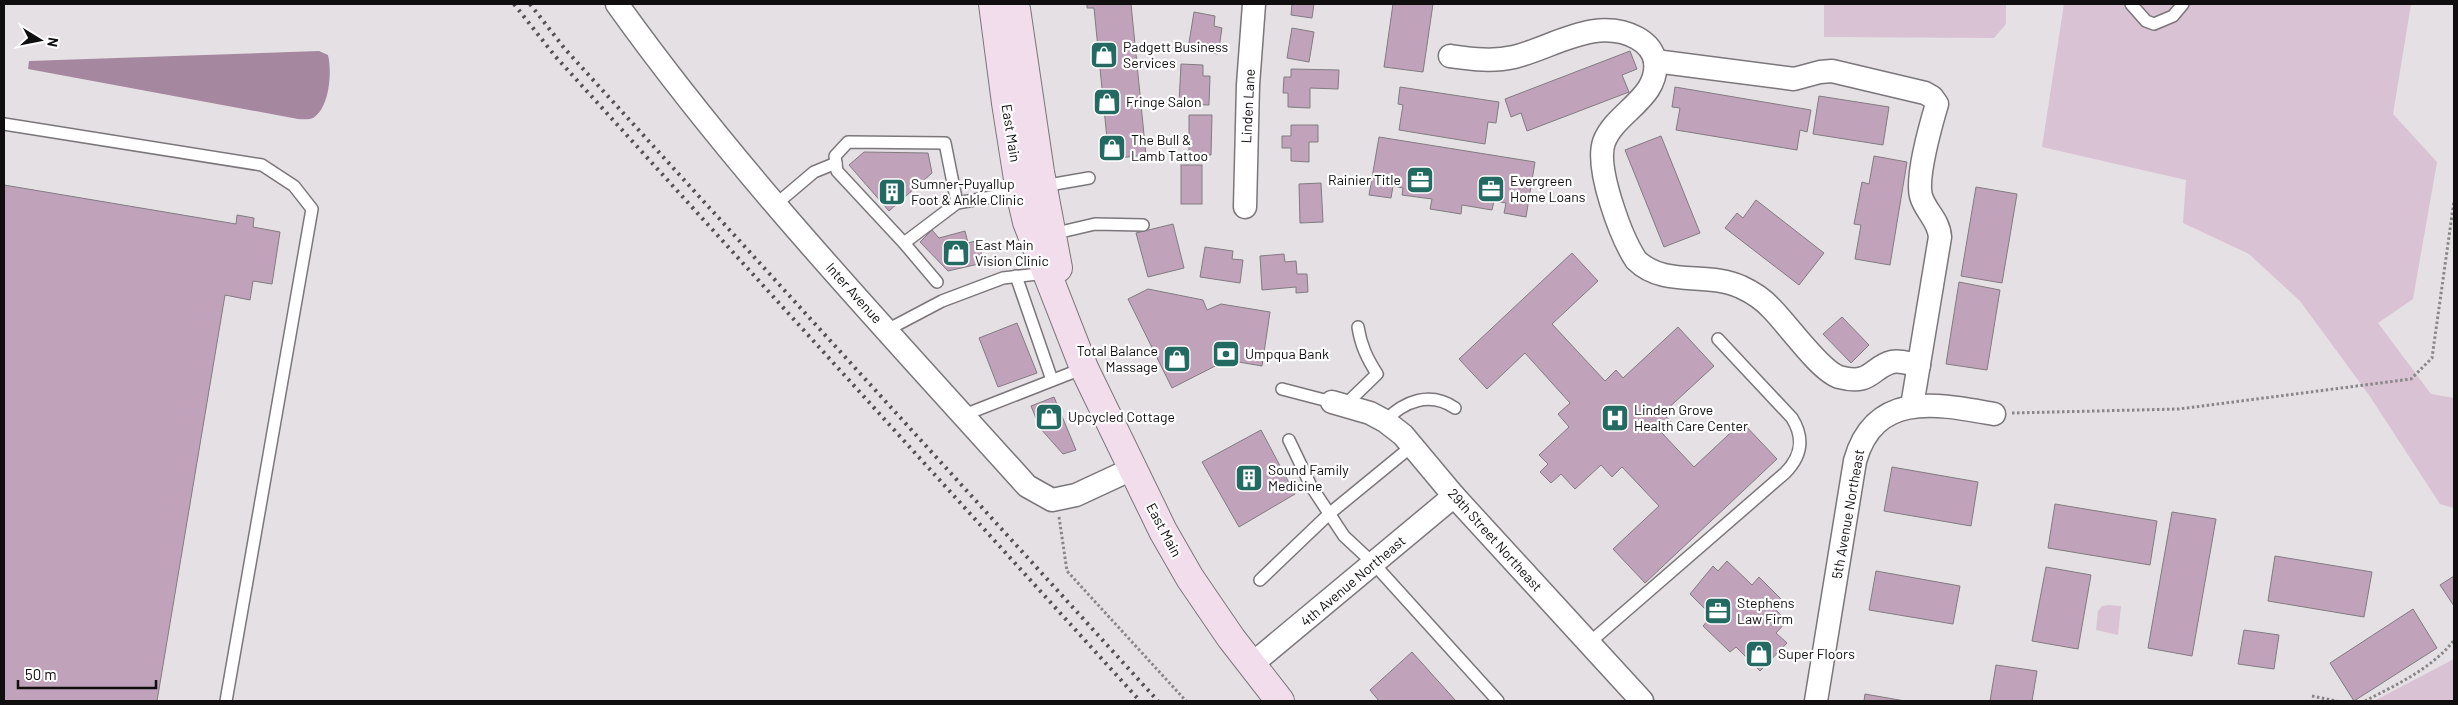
<svg xmlns="http://www.w3.org/2000/svg" width="2458" height="705" viewBox="0 0 2458 705" font-family="Barlow,sans-serif">
	<style>
		.green { fill: #d9c2d3 }
		.water { fill: #a5889f }
		.building { fill: #c0a2ba; stroke: #817c80 }
		.lines { fill: none; stroke-linecap: round; stroke-linejoin: round }
		.lane-casing { stroke: #7b767a; stroke-width: 14 }
		.street-casing { stroke: #7b767a; stroke-width: 25 }
		.secondary-casing { stroke: #7b767a; stroke-width: 30 }
		.path { stroke: #898688; stroke-width: 3; stroke-dasharray: 2.5 2.5; stroke-linecap: butt }
		.lane { stroke: #fff; stroke-width: 11 }
		.street { stroke: #fff; stroke-width: 22 }
		.secondary { stroke: #f2dded; stroke-width: 28 }
		.rail { stroke: #545153; stroke-width: 4; stroke-dasharray: 2.5 5; stroke-linecap: butt }
		.labels { text-anchor: middle; stroke-width: 4.5; stroke-linejoin: round; paint-order: stroke }
		.poi-label { font-size: 14px; fill: #100e0f; stroke: #fff; text-anchor: start }
		.street-label { font-size: 14px; fill: #100e0f; stroke: #fff }
	</style>
	<rect width="100%" height="100%" fill="#e5e0e4"/>
	<g class="green">
		<polygon points="1824,4 2006,4 2006,24 1994,38 1824,37"/>
		<polygon points="2064,4 2411,4 2393,114 2437,162 2413,299 2378,323 2431,394 2454,398 2454,508 2440,504 2369,395 2300,301 2249,254 2183,223 2186,180 2042,147"/>
		<polygon points="2109,605 2121,606 2118,635 2096,630 2098,611 2102,606"/>
		<polygon points="2454,659 2454,701 2374,701"/>
	</g>
	<path class="water" d="M 319,51 L 328,55 C 332,71 330,108 313,118 C 309,120 303,119 298,119 L 28,69 L 29,61 Z"/>
	<g class="building">
		<polygon points="1087,4 1131,4 1146,155 1109,159 1094,8 1087,8"/>
		<polygon points="1292,4 1314,4 1312,18 1291,15"/>
		<polygon points="1393,4 1433,4 1423,72 1384,67"/>
		<polygon points="1194,12 1215,16 1214,26 1222,28 1218,54 1188,49"/>
		<polygon points="1292,28 1314,32 1309,62 1287,58"/>
		<polygon points="1630,51 1637,69 1622,75 1629,92 1527,131 1521,113 1511,117 1505,99"/>
		<polygon points="1181,64 1203,65 1203,76 1210,76 1209,105 1179,104"/>
		<polygon points="1291,69 1339,70 1338,89 1310,88 1310,108 1288,107 1288,93 1283,93 1284,77 1291,77"/>
		<polygon points="1400,87 1499,102 1496,123 1488,122 1485,144 1399,130 1403,105 1398,104"/>
		<polygon points="1675,87 1811,110 1807,132 1800,130 1797,150 1676,130 1680,108 1672,107"/>
		<polygon points="1819,96 1889,107 1883,145 1813,134"/>
		<polygon points="1189,115 1212,115 1211,155 1189,154"/>
		<polygon points="1291,125 1318,125 1318,142 1309,142 1309,162 1291,161 1291,148 1282,148 1282,136 1291,136"/>
		<polygon points="1661,136 1700,233 1664,247 1625,150"/>
		<polygon points="1379,137 1535,162 1526,217 1504,213 1506,203 1494,201 1492,210 1462,205 1461,214 1430,209 1432,199 1402,195 1403,188 1393,186 1391,198 1369,195"/>
		<polygon points="864,152 928,153 932,173 889,211 849,165"/>
		<polygon points="1874,156 1907,162 1890,265 1855,259 1861,225 1854,224 1862,182 1869,184"/>
		<rect x="1181" y="165" width="21" height="39"/>
		<polygon points="1321,183 1323,222 1300,223 1299,184"/>
		<polygon points="4,185 236,224 237,215 254,218 253,227 280,232 272,284 253,281 250,300 225,295 157,701 4,701"/>
		<polygon points="1976,187 2017,194 2002,283 1961,276"/>
		<polygon points="1756,200 1824,253 1799,285 1725,228 1737,213 1743,218"/>
		<polygon points="1173,224 1184,268 1148,277 1136,233"/>
		<polygon points="932,230 939,238 965,231 968,243 979,240 983,263 948,271 920,242"/>
		<polygon points="1205,247 1233,251 1232,259 1243,260 1240,283 1200,277"/>
		<polygon points="1572,253 1598,281 1552,324 1605,381 1616,370 1623,378 1678,327 1714,366 1663,413 1672,423 1661,432 1694,467 1742,422 1777,459 1645,583 1613,549 1659,506 1622,467 1612,477 1601,465 1575,489 1561,474 1551,483 1540,472 1548,464 1539,455 1569,427 1558,414 1570,403 1525,353 1487,389 1459,359"/>
		<polygon points="1284,254 1285,262 1296,261 1297,274 1307,274 1308,292 1296,293 1296,287 1262,290 1260,256"/>
		<polygon points="1959,282 2000,290 1987,370 1946,364"/>
		<polygon points="1148,289 1203,300 1207,310 1221,304 1270,312 1262,366 1227,360 1172,388 1128,299"/>
		<polygon points="1842,317 1869,345 1851,363 1823,334"/>
		<polygon points="1017,323 1037,373 998,387 979,338"/>
		<polygon points="1054,397 1076,450 1063,454 1040,428 1031,406"/>
		<polygon points="1261,430 1295,494 1239,527 1202,462"/>
		<polygon points="1892,467 1978,482 1971,526 1884,511"/>
		<polygon points="2055,504 2157,521 2150,565 2048,548"/>
		<polygon points="2172,512 2216,519 2192,656 2148,648"/>
		<polygon points="2275,556 2372,572 2364,617 2268,601"/>
		<polygon points="1727,561 1752,585 1759,577 1782,600 1774,608 1787,621 1776,633 1787,643 1760,671 1736,647 1730,652 1703,626 1712,616 1690,594 1713,566 1718,571"/>
		<polygon points="2046,567 2091,575 2078,649 2032,641"/>
		<polygon points="1876,571 1960,586 1953,624 1869,610"/>
		<polygon points="2454,576 2454,606 2440,585"/>
		<polygon points="2413,609 2437,648 2354,701 2330,663"/>
		<polygon points="2244,630 2279,635 2274,669 2238,664"/>
		<polygon points="1412,652 1456,701 1379,701 1370,690"/>
		<polygon points="1996,665 2037,671 2032,701 1990,701"/>
		<polygon points="1865,694 1905,701 1864,701"/>
	</g>
	<g class="lines">
		<g class="lane-casing">
			<g id="lane">
				<polyline points="2131,4 2146,21 2154,24 2173,16 2183,4"/>
				<polyline points="4,124 262,165 294,186 312,209 226,701"/>
				<polyline points="1043,186 1089,178"/>
				<polyline points="957,203 945,143 848,142 835,156 837,171 904,243 957,203 1020,192"/>
				<polyline points="775,205 814,172 836,163"/>
				<polyline points="1052,234 1095,224 1143,225"/>
				<polyline points="904,243 937,282"/>
				<polyline points="1016,276 1052,380"/>
				<polyline points="887,330 942,301 1003,278 1046,273"/>
				<polyline points="1282,389 1332,402"/>
				<path d="M 1345,405 L 1377,374 C 1367,358 1361,346 1358,327"/>
				<polyline points="964,415 1084,368"/>
				<path d="M 1385,421 C 1404,401 1430,391 1455,408"/>
				<polyline points="1289,440 1311,486 1344,536 1374,564 1498,701"/>
				<polyline points="1260,580 1329,514 1412,446"/>
				<path d="M 1589,643 L 1785,473 C 1801,457 1805,439 1792,418 L 1718,339"/>
			</g>
		</g>
		<g class="street-casing">
			<g id="street">
				<path d="M 617,4 C 740,176 886,329 1027,486 L 1052,500 L 1076,495 L 1132,469"/>
				<path d="M 1450,56 C 1472,59 1492,62 1514,57 C 1554,47 1596,16 1637,38 C 1646,43 1653,50 1655,61 C 1660,98 1615,112 1604,142 C 1595,168 1621,237 1636,260 C 1664,288 1708,271 1741,287 C 1752,292 1764,300 1772,309 C 1788,325 1820,371 1839,377 C 1872,386 1871,367 1892,362 C 1900,360 1910,364 1919,365"/>
				<path d="M 1655,61 L 1794,79 L 1820,72 L 1832,71 L 1925,93 L 1932,97 L 1937,104 C 1931,124 1916,177 1921,196 C 1925,211 1939,220 1940,237 L 1912,406"/>
				<polyline points="1245,207 1248,85 1254,4"/>
				<polyline points="1332,402 1370,413 1385,421 1403,435 1454,496 1642,701"/>
				<polyline points="1251,665 1454,496"/>
				<path d="M 1816,701 L 1855,461 C 1875,390 1938,404 1994,414"/>
			</g>
		</g>
		<g class="secondary-casing">
			<g id="secondary">
				<polyline points="993,4 1006,103 1020,192 1027,222 1084,368 1163,531 1190,578 1231,638 1280,701"/>
				<polyline points="1012,4 1016,9 1040,172 1058,268"/>
			</g>
		</g>
		<g class="path">
			<polyline points="2012,413 2179,409 2411,379 2432,358 2454,201"/>
			<polyline points="1059,517 1067,571 1186,701"/>
			<polyline points="2312,696 2337,701"/>
			<path d="M 2365,701 C 2396,685 2433,668 2454,640"/>
		</g>
		<use href="#lane" class="lane"/>
		<use href="#street" class="street"/>
		<use href="#secondary" class="secondary"/>
		<g class="rail">
			<polyline points="514,4 555,56 1140,701"/>
			<polyline points="530,4 565,49 1158,701"/>
		</g>
	</g>
	<defs>
		<g id="shop-square" transform="scale(1.4375)"><rect x="-9" y="-9" width="18" height="18" rx="4" fill="#226a62" stroke="#fff"/><path d="M-5-2.5h2.3a2.7 3.5 0 0 1 5.4 0H5L5.5 6h-11ZM-1.5-2.5h3a1.5 2.3 0 0 0-3 0Z" fill="#fff"/></g>
		<g id="office-square" transform="scale(1.4375)"><rect x="-9" y="-9" width="18" height="18" rx="4" fill="#226a62" stroke="#fff"/><path d="M-6-3h4V-5.5h4V-3h4V5H-6ZM-1-4.5V-3h2v-1.5ZM-6 0V1H6V0Z" fill="#fff"/></g>
		<g id="building-square" transform="scale(1.4375)"><rect x="-9" y="-9" width="18" height="18" rx="4" fill="#226a62" stroke="#fff"/><path d="M-4-6H4V6H1V3H-1V6H-4ZM-2.5-4.3h1.7v1.8h-1.7ZM.8-4.3h1.7v1.8H.8ZM-2.5-1h1.7V.8h-1.7ZM.8-1h1.7V.8H.8Z" fill="#fff"/></g>
		<g id="bank-square" transform="scale(1.4375)"><rect x="-9" y="-9" width="18" height="18" rx="4" fill="#226a62" stroke="#fff"/><path d="M-6-4H6V4H-6ZM0-2.3a2.3 2.3 0 1 0 0 4.6a2.3 2.3 0 1 0 0-4.6Z" fill="#fff"/></g>
		<g id="hospital-square" transform="scale(1.4375)"><rect x="-9" y="-9" width="18" height="18" rx="4" fill="#226a62" stroke="#fff"/><path d="M-5-5h3v3.5h4V-5h3V5h-3V1.5h-4V5h-3Z" fill="#fff"/></g>
	</defs>
	<g fill-rule="evenodd">
		<use href="#shop-square" x="1104" y="55"/>
		<use href="#shop-square" x="1107" y="102"/>
		<use href="#shop-square" x="1112" y="148"/>
		<use href="#office-square" x="1420" y="180"/>
		<use href="#office-square" x="1491" y="189"/>
		<use href="#building-square" x="892" y="192"/>
		<use href="#shop-square" x="956" y="253"/>
		<use href="#bank-square" x="1226" y="354"/>
		<use href="#shop-square" x="1177" y="359"/>
		<use href="#shop-square" x="1049" y="417"/>
		<use href="#hospital-square" x="1615" y="418"/>
		<use href="#building-square" x="1249" y="478"/>
		<use href="#office-square" x="1718" y="611"/>
		<use href="#shop-square" x="1759" y="654"/>
	</g>
	<g class="labels">
		<g class="poi-label">
			<text x="1123" y="52">Padgett Business<tspan x="1123" dy="16">Services</tspan></text>
			<text x="1126" y="107">Fringe Salon</text>
			<text x="1131" y="145">The Bull &amp;<tspan x="1131" dy="16">Lamb Tattoo</tspan></text>
			<text x="1401" y="185" text-anchor="end">Rainier Title</text>
			<text x="1510" y="186">Evergreen<tspan x="1510" dy="16">Home Loans</tspan></text>
			<text x="911" y="189">Sumner-Puyallup<tspan x="911" dy="16">Foot &amp; Ankle Clinic</tspan></text>
			<text x="975" y="250">East Main<tspan x="975" dy="16">Vision Clinic</tspan></text>
			<text x="1158" y="356" text-anchor="end">Total Balance<tspan x="1158" dy="16">Massage</tspan></text>
			<text x="1245" y="359">Umpqua Bank</text>
			<text x="1634" y="415">Linden Grove<tspan x="1634" dy="16">Health Care Center</tspan></text>
			<text x="1068" y="422">Upcycled Cottage</text>
			<text x="1268" y="475">Sound Family<tspan x="1268" dy="16">Medicine</tspan></text>
			<text x="1737" y="608">Stephens<tspan x="1737" dy="16">Law Firm</tspan></text>
			<text x="1778" y="659">Super Floors</text>
		</g>
		<g class="street-label">
			<text transform="translate(1248 106) rotate(-87)" y="5">Linden Lane</text>
			<text transform="translate(1011 133) rotate(81)" y="5">East Main</text>
			<text transform="translate(854 293) rotate(48)" y="5">Inter Avenue</text>
			<text transform="translate(1848 514) rotate(-80)" y="5">5th Avenue Northeast</text>
			<text transform="translate(1164 530) rotate(62)" y="5">East Main</text>
			<text transform="translate(1495 540) rotate(48)" y="5">29th Street Northeast</text>
			<text transform="translate(1353 581) rotate(-40)" y="5">4th Avenue Northeast</text>
		</g>
	</g>
	<rect width="2458" height="705" fill="none" stroke="#100e0f" stroke-width="10"/>
	<g transform="translate(40 40) rotate(100)" stroke="#ffffff" stroke-width="4" paint-order="stroke">
	<path d="M0-4L9 19L0 12L-9 19Z" fill="#100e0f"/>
	<text y="-8" font-size="14" font-weight="bold" text-anchor="middle" fill="#100e0f">N</text>
	</g>
	<path d="M18 680v8h138v-8" fill="none" stroke="#100e0f" stroke-width="2.5"/>
	<text x="25" y="680" font-size="15" fill="#100e0f" stroke="#ffffff" stroke-width="4" paint-order="stroke">50 m</text>
</svg>
